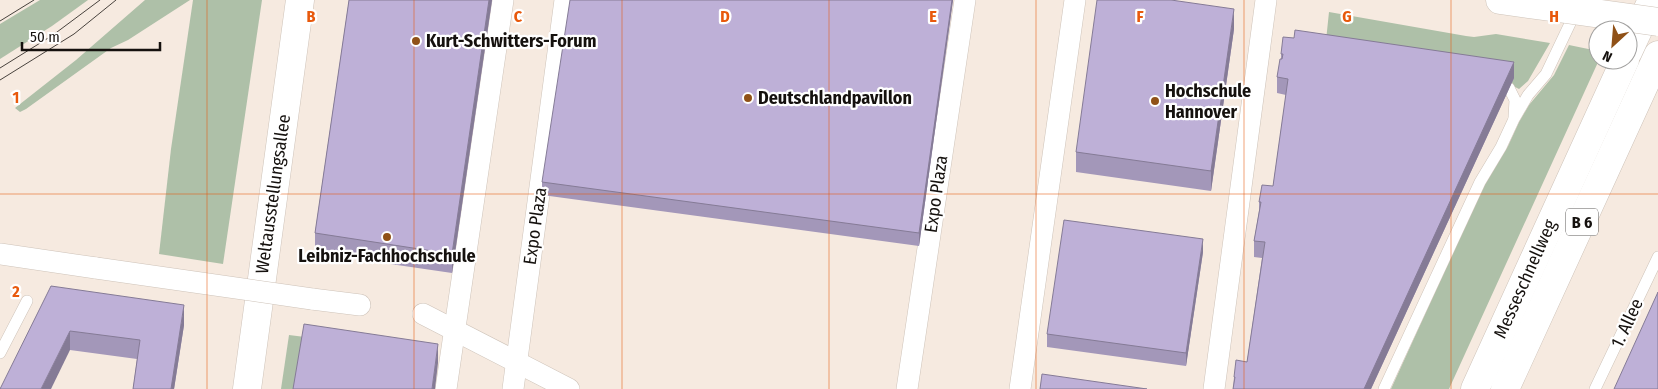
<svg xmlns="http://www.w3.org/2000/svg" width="1658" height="389" viewBox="0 0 1658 389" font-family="'Fira Sans Condensed',sans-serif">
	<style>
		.green { fill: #aec0a8 }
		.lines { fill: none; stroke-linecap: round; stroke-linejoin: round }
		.lane-casing { stroke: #cec3b9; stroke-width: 12 }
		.street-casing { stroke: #cec3b9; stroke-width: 22 }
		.secondary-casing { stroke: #cec3b9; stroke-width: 29 }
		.highway-casing { stroke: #cec3b9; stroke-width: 29 }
		.lane { stroke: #fff; stroke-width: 11 }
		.street { stroke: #fff; stroke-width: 21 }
		.secondary { stroke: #fff; stroke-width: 28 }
		.highway { stroke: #fff; stroke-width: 28 }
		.tram { stroke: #48423d; stroke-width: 1 }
		.street-bridge-casing { stroke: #cec3b9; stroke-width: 22; stroke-linecap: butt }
		.secondary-bridge-casing { stroke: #cec3b9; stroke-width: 29; stroke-linecap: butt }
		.street-bridge { stroke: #fff; stroke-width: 21 }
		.secondary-bridge { stroke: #fff; stroke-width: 28 }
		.wall { fill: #a397b9 }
		.shaded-wall { fill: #857b96 }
		.building { fill: #beb0d7; stroke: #857b96 }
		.grid { fill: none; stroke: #e8590c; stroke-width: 1; stroke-opacity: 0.55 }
		.poi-dot { fill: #905117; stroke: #fff; stroke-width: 2 }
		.labels { text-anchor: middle; stroke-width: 4.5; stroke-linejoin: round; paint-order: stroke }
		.shield { fill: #fff; stroke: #5b5856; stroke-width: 1 }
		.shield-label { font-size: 16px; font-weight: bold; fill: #15110e }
		.poi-label { font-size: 18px; font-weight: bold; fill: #15110e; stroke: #fff; text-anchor: start }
		.street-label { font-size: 18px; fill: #15110e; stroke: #fff }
		.grid-label { font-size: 16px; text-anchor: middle; font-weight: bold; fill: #e8590c; stroke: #fff; stroke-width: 4.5; stroke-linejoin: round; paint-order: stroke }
	</style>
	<rect width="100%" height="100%" fill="#f6eae0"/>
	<g class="green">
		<polygon points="40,0 88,0 52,26 0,59 0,24"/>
		<polygon points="145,0 190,0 128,40 111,48 26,109 20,112 15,108 76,60"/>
		<polygon points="193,0 262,0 223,264 159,254 171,149"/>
		<polygon points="1329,12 1466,36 1474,37 1496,34 1550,43 1528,81 1519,89 1511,85 1513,78 1325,50"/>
		<polygon points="1569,45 1598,51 1599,60 1449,389 1391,389 1481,191 1508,146 1519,122 1529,105 1554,75"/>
		<polygon points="289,335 305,337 297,389 281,389"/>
	</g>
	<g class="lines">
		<g class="lane-casing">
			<g id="lane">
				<polyline points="1509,88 1515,100 1514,117"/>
				<polyline points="0,353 27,301"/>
				<polyline points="1384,389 1480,182 1501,147 1514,119 1528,95 1546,74 1576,11"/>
				<polyline points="1595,389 1658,257"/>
			</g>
		</g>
		<g class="street-casing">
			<g id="street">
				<polyline points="0,254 96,268"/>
				<polyline points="312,299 360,305"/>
				<polyline points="423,314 569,389"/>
				<polyline points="446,389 503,0"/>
				<polyline points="513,389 565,0"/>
				<polyline points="907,389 965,0"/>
				<polyline points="1020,389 1075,0"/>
				<polyline points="1214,389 1266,0"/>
			</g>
		</g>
		<g class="secondary-casing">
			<g id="secondary">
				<polyline points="1500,0 1558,8"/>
				<polyline points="247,389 300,0"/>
			</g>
		</g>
		<g class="highway-casing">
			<g id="highway">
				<polyline points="1628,52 1652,0"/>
				<polyline points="1475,389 1625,60"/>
				<polyline points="1505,389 1658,55"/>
			</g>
		</g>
		<use href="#lane" class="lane"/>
		<use href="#street" class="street"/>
		<use href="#secondary" class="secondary"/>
		<use href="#highway" class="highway"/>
		<g class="tram">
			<polyline points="0,21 34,0"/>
			<polyline points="0,68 53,35 100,0"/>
			<polyline points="0,80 74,34 116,0"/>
		</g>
		<g class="street-bridge-casing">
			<polyline id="street-bridge" points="96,268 312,299"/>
		</g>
		<g class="secondary-bridge-casing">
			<polyline id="secondary-bridge" points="1558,8 1658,22"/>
		</g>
		<use href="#street-bridge" class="street-bridge"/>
		<use href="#secondary-bridge" class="secondary-bridge"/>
	</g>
	<g class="wall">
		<polygon points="349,0 492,0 452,273 315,253 315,233"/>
		<polygon points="953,0 919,246 542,195 542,182"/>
		<polygon points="1234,29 1211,191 1076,172 1076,152"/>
		<polygon points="1281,54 1514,78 1371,389 1233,389 1234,377 1247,362 1262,258 1254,257 1254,241 1259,211 1259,202 1273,186 1286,95 1277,93 1277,77 1281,59"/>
		<polygon points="1203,252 1186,366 1047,347 1047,334"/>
		<polygon points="51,286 184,325 174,389 133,389 137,359 70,350"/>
	</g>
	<g class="shaded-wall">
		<polygon points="489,0 492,0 452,273 452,254"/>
		<polygon points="952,0 953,0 919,246 919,233"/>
		<polygon points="1234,9 1234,29 1211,191 1211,171"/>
		<polygon points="1514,62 1514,78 1371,389 1364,389"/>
		<polygon points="1203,239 1203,252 1186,366 1186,353"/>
		<polygon points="184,305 184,325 174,389 171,389"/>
		<polygon points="70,331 70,350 51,389 41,389"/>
		<polygon points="438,344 438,363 435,389 432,389"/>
	</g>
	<g class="building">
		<polygon points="349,0 489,0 452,254 315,233"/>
		<polygon points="570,0 952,0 919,233 542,182"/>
		<polygon points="1097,0 1171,0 1234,9 1211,171 1076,152"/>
		<polygon points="1295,30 1514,62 1364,389 1233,389 1235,377 1234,377 1236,360 1247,362 1265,242 1254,241 1261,202 1259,202 1262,185 1273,186 1288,79 1277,77 1280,59 1282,59 1283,54 1281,54 1283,37 1294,38"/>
		<polygon points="1064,220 1203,239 1186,353 1047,334"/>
		<polygon points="51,286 184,305 171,389 133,389 140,340 70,331 41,389 0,389"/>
		<polygon points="1658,292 1658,389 1614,389"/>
		<polygon points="304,324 438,344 432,389 293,389"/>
		<polygon points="1042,374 1147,389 1040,389"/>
	</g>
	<path class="grid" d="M 207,0 L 207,389M 414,0 L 414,389M 622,0 L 622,389M 829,0 L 829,389M 1036,0 L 1036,389M 1244,0 L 1244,389M 1451,0 L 1451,389M 0,194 L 1658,194"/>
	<g class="poi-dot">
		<circle cx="416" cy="41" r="5"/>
		<circle cx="748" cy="98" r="5"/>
		<circle cx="1155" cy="101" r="5"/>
		<circle cx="387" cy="237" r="5"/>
	</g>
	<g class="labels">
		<rect class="shield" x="1566" y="208.5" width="32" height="27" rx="4"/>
		<g class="shield-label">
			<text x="1582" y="228">B 6</text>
		</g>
		<g class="poi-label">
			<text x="426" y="47">Kurt-Schwitters-Forum</text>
			<text x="1165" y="97">Hochschule<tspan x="1165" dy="21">Hannover</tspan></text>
			<text x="758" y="104">Deutschlandpavillon</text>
			<text x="387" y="262" text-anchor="middle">Leibniz-Fachhochschule</text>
		</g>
		<g class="street-label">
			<text transform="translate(273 194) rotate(-82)" y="6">Weltausstellungsallee</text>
			<text transform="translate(936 194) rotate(-82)" y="6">Expo Plaza</text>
			<text transform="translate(535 226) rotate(-82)" y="6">Expo Plaza</text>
			<text transform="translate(1525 279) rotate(-66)" y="6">Messeschnellweg</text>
			<text transform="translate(1627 323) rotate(-65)" y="6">1. Allee</text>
		</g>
	</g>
	<g class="grid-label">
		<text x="311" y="22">B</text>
		<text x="518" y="22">C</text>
		<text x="725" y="22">D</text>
		<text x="933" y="22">E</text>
		<text x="1140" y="22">F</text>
		<text x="1347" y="22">G</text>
		<text x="1554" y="22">H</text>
		<text x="16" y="103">1</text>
		<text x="16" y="297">2</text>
	</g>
	<g transform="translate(1613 45) rotate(206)"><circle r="24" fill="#ffffff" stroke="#a1a09f"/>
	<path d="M0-4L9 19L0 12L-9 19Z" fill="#905117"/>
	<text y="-8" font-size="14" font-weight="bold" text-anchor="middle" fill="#15110e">N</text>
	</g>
	<path d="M22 42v8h138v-8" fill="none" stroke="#15110e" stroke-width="2.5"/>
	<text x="30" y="42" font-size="15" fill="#15110e" stroke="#ffffff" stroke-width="4" paint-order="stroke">50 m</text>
</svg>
